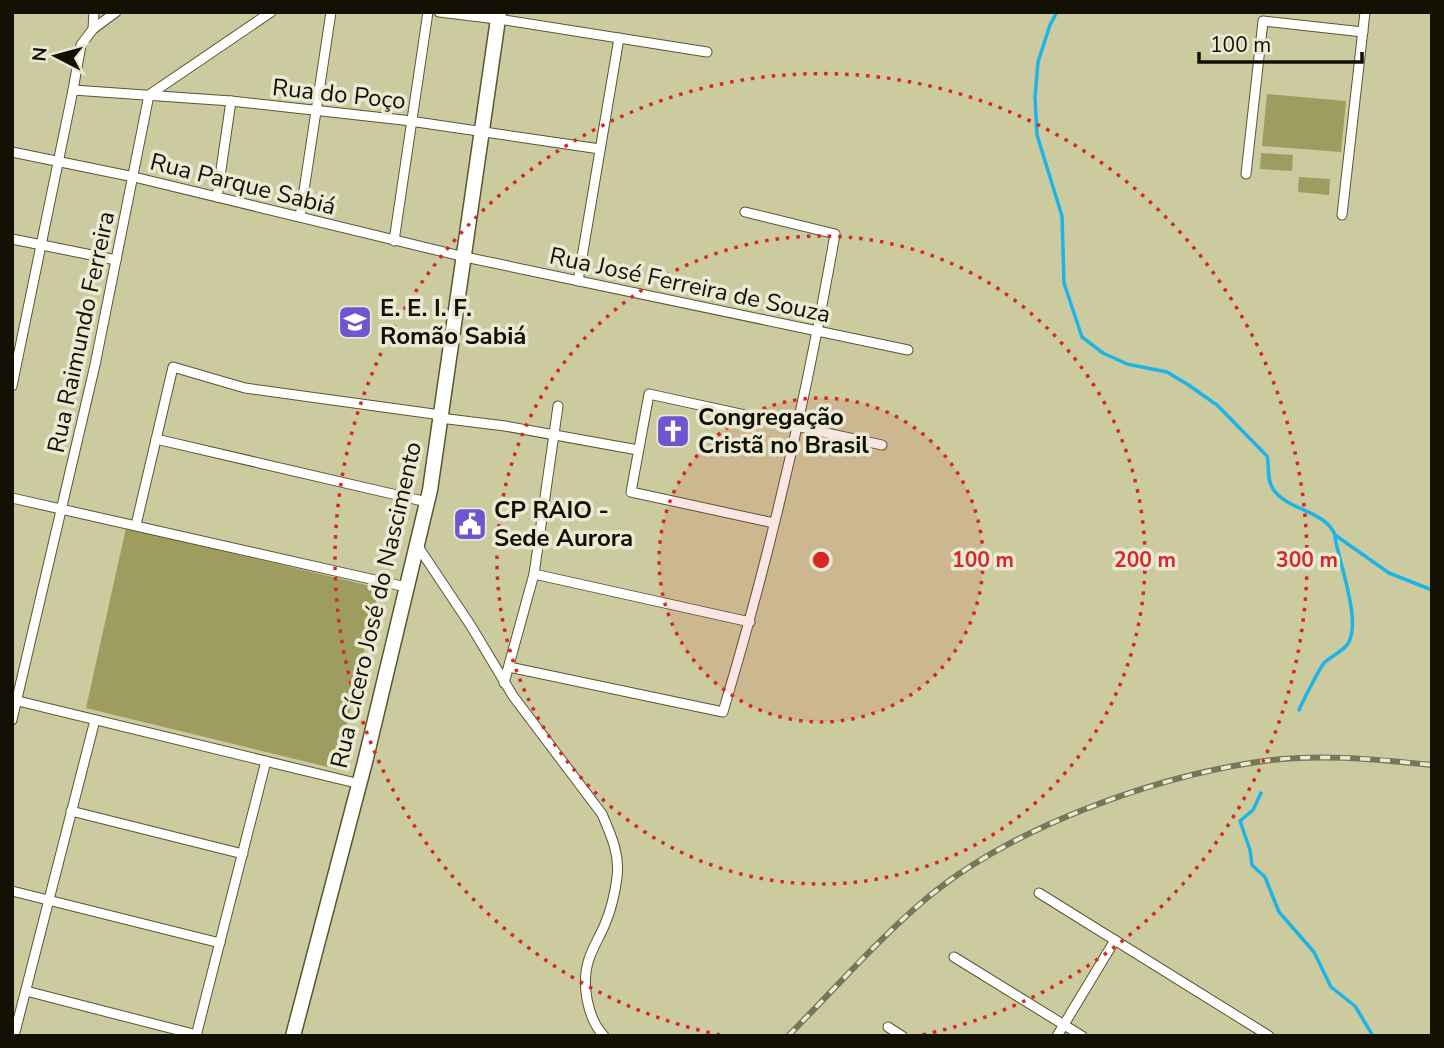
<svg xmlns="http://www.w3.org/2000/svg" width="1444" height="1048" viewBox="0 0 1444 1048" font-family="'Nunito Sans',sans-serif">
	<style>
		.green { fill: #9e9d5f }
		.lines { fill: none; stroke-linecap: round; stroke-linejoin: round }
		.stream { stroke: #1fb4e6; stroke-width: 3.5 }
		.minor-casing { stroke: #58572f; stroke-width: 11 }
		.primary-casing { stroke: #58572f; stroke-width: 17 }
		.minor { stroke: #fff; stroke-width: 9 }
		.primary { stroke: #fff; stroke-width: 14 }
		.rail-casing { stroke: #777758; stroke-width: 6 }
		.rail { stroke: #eaead4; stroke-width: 3.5; stroke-dasharray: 10; stroke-linecap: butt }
		.ring { fill: none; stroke: #d62828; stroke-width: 3.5; stroke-dasharray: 3.5 7 }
		.labels { text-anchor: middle; stroke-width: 7; stroke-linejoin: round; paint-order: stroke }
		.street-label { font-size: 24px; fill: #121103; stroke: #eaead4 }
		.poi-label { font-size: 24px; font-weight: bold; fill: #121103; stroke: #eaead4; text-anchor: start }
		.centre { fill: #d62828; stroke: #eaead4; stroke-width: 3.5 }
		.ring-label { font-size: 21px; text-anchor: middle; font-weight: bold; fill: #d62828; stroke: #eaead4; stroke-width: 7; stroke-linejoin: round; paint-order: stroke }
	</style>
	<rect width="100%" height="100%" fill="#cbcb9f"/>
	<g class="green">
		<polygon points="1267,94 1346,101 1341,152 1262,146"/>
		<polygon points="1261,153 1293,155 1292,171 1260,169"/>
		<polygon points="1299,177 1330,179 1329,195 1298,192"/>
		<polygon points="126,528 379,588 336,769 86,708"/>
	</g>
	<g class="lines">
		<g class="stream">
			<path d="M 1057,12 L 1050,25 L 1038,62 L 1035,97 L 1037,135 L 1062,216 L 1064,283 L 1082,337 L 1103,353 L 1127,364 L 1167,372 L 1187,384 L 1217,405 L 1267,456 C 1270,467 1266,478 1273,489 C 1288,511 1325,510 1335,535 L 1389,573 L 1432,590"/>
			<path d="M 1299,710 C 1302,703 1321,665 1325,662 C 1332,656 1341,652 1347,645 C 1363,624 1339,563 1335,537"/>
			<polyline points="1261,793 1253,810 1240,821 1250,850 1252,865 1265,877 1279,912 1314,952 1331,987 1355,1006 1373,1036"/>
		</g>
		<g class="minor-casing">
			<g id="minor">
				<polyline points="439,12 505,20 707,52"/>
				<polyline points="93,29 116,12"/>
				<polyline points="73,90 231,101 403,120 600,149"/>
				<polyline points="12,152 134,177 465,257 908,350"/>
				<polyline points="1246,174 1263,21 1363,32"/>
				<polyline points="217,197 231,101"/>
				<polyline points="1342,215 1365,12"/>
				<polyline points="300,217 331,12"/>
				<polyline points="12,239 116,260"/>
				<polyline points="394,241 428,12"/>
				<polyline points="578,281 619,38"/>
				<polyline points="12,386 73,90 81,45 93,29 94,12"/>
				<polyline points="440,418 505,426 638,450"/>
				<polyline points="156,439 427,502"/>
				<polyline points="12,498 406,587"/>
				<polyline points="774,523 631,492 649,394 882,445"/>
				<polyline points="136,525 173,367 245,388 441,415"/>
				<path d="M 417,545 L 471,626 L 513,696 L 602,814 C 611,835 620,854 617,877 C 615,893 611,910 605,924 C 600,936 593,947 589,959 C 581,983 587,1018 604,1036"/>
				<polyline points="534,574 750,622"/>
				<path d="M 509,667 L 723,712 C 770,555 807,396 835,234 L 745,212"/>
				<polyline points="504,683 534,574 558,406"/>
				<polyline points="14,700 360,784"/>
				<polyline points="12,720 95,365 149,95 271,12"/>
				<polyline points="71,811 243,854"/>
				<polyline points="12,891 220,943"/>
				<polyline points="1039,893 1269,1036"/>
				<polyline points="954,957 1082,1036"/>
				<polyline points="26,991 197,1035"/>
				<polyline points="888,1027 902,1036"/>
				<polyline points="14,1036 95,720"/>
				<polyline points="196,1036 266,761"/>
				<polyline points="1057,1036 1115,940"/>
			</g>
		</g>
		<g class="primary-casing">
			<polyline id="primary" points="293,1036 365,762 430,490 499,12"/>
		</g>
		<use href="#minor" class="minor"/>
		<use href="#primary" class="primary"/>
		<g class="rail-casing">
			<path id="rail" d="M 788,1036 C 834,990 878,939 927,898 C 1011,828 1150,778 1257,762 C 1314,753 1375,759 1432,765"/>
		</g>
		<use href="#rail" class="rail"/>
	</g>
	<circle cx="821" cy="560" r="162" fill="#d62828" fill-opacity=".12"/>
	<g class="ring">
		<circle cx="821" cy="560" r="162"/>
		<circle cx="821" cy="560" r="324"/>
		<path d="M720 1035A486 486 0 1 1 922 1035"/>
	</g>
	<defs>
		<g id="school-square" transform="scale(1.75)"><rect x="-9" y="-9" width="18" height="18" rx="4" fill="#6e56d0" stroke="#eaead4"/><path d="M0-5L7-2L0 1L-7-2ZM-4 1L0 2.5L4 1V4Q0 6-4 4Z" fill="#fff"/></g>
		<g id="church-square" transform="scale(1.75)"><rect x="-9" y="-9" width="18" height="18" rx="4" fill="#6e56d0" stroke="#eaead4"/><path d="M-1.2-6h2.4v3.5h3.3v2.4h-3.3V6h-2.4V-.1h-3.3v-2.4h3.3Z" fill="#fff"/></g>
		<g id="civic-square" transform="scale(1.75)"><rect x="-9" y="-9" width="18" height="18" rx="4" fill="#6e56d0" stroke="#eaead4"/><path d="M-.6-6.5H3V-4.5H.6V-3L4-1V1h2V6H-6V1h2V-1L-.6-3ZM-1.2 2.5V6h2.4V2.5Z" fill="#fff"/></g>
	</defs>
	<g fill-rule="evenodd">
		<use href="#school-square" x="355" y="322"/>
		<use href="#church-square" x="673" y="431"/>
		<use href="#civic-square" x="470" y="524"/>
	</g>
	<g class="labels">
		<g class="street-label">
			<text transform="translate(339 94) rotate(6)" y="8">Rua do Poço</text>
			<text transform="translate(243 184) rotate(14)" y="8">Rua Parque Sabiá</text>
			<text transform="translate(690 285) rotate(12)" y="8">Rua José Ferreira de Souza</text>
			<text transform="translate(81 332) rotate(-78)" y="8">Rua Raimundo Ferreira</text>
			<text transform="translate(376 605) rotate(-77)" y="8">Rua Cícero José do Nascimento</text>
		</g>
		<g class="poi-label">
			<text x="380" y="316">E. E. I. F.<tspan x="380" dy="28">Romão Sabiá</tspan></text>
			<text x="698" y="425">Congregação<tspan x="698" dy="28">Cristã no Brasil</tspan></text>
			<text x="494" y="518">CP RAIO -<tspan x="494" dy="28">Sede Aurora</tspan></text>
		</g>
	</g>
	<circle cx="821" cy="560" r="10" class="centre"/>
	<g class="ring-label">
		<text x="983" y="567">100 m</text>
		<text x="1145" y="567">200 m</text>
		<text x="1307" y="567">300 m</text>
	</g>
	<rect width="1444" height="1048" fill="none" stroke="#121103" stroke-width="28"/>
	<g transform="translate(56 56) rotate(276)" stroke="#eaead4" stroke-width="5" paint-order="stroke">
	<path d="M0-5L12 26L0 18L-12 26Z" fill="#121103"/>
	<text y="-10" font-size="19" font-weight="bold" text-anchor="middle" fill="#121103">N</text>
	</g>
	<path d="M1199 52v10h163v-10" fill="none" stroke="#121103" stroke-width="3.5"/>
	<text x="1210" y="52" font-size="21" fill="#121103" stroke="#eaead4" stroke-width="5" paint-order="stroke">100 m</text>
</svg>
